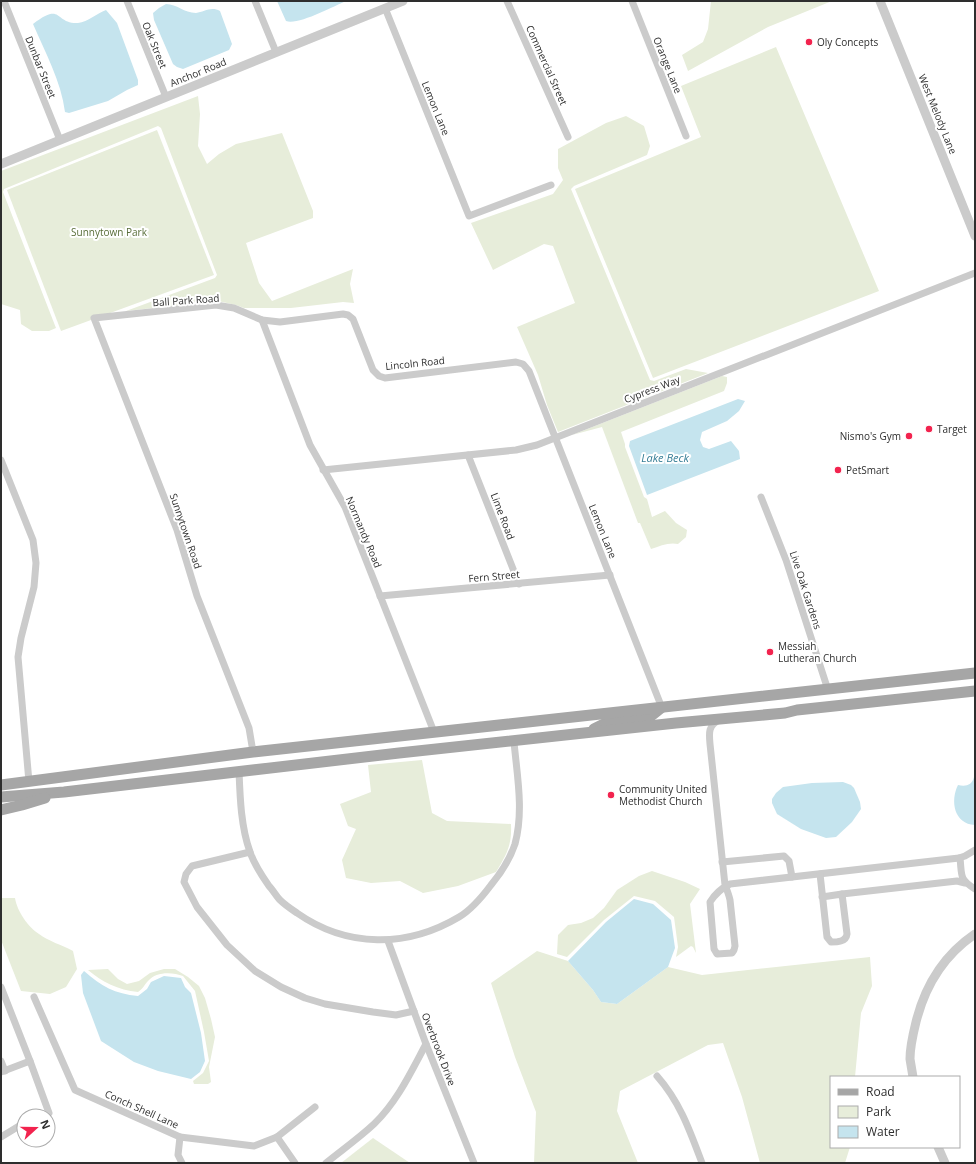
<svg xmlns="http://www.w3.org/2000/svg" width="976" height="1164" viewBox="0 0 976 1164" font-family="'Open Sans',sans-serif">
	<style>
		.green { fill: #e7edda }
		.water { fill: #c5e4ee }
		.lines { fill: none; stroke-linecap: round; stroke-linejoin: round }
		.minor { stroke: #cbcbcb; stroke-width: 7 }
		.tertiary { stroke: #cbcbcb; stroke-width: 9 }
		.primary { stroke: #a6a6a6; stroke-width: 11 }
		.poi-dot { fill: #f2234e; stroke: #fff; stroke-width: 1.5 }
		.labels { text-anchor: middle; stroke-width: 4; stroke-linejoin: round; paint-order: stroke }
		.poi-label { font-size: 10px; fill: #2e2e2e; stroke: #fff; text-anchor: start }
		.street-label { font-size: 10px; fill: #2e2e2e; stroke: #fff }
		.park-label { font-size: 10px; fill: #586d38; stroke: #fff }
		.water-label { font-size: 11px; font-style: italic; fill: #367e96; stroke: #fff }
	</style>
	<rect width="100%" height="100%" fill="#fff"/>
	<g class="green">
		<polygon points="711,1 832,1 768,27 688,71 682,55 703,42 708,29"/>
		<polygon points="776,47 879,291 653,378 575,189 701,137 681,86"/>
		<polygon points="198,96 200,114 198,146 207,164 219,154 236,144 282,133 313,211 313,218 246,243 259,283 272,301 353,269 350,284 354,303 343,302 291,308 244,308 236,305 218,301 126,311 215,278 217,275 161,128 158,126 4,189 3,192 56,328 49,331 32,331 21,324 20,310 1,304 1,171"/>
		<polygon points="626,116 644,126 650,146 647,155 574,186 571,189 650,380 654,381 686,369 708,373 558,432 547,405 538,375 517,327 575,303 553,246 544,244 493,270 471,223 553,194 563,180 558,168 558,149 606,123"/>
		<polygon points="157,130 214,275 61,331 7,190"/>
		<path d="M 722,376 L 727,377 L 727,383 L 724,391 L 621,432 L 625,444 L 625,447 L 644,497 L 647,499 L 652,517 L 665,511 L 676,523 L 687,530 L 686,537 L 678,544 C 669,542 660,546 651,549 L 640,523 L 638,523 L 602,427 L 572,435 Z"/>
		<path d="M 422,760 L 432,813 L 447,821 L 511,824 C 512,845 507,854 496,872 L 458,886 L 423,893 L 400,881 L 371,883 L 346,878 L 342,860 L 356,829 L 348,826 L 340,804 L 371,792 L 368,765 Z"/>
		<polygon points="652,871 685,882 700,889 690,904 696,953 693,947 691,946 676,957 678,947 674,917 655,901 634,896 604,920 567,957 557,954 558,935 568,925 581,923 593,918 604,908 617,890 639,876"/>
		<path d="M 1,898 L 15,898 C 17,911 28,927 39,934 C 48,941 62,945 73,951 L 77,969 L 66,987 L 50,994 L 21,991 L 1,940 Z"/>
		<polygon points="537,951 568,961 593,990 601,1002 617,1004 668,967 702,975 870,957 872,986 861,1013 855,1077 831,1077 831,1147 850,1147 845,1163 760,1163 742,1097 723,1043 708,1045 620,1091 617,1111 638,1163 534,1163 536,1112 515,1057 491,983"/>
		<path d="M 108,969 L 118,979 L 127,984 L 139,981 L 150,973 L 164,969 L 175,969 L 188,977 L 199,986 L 205,998 L 211,1019 L 215,1037 L 209,1067 L 211,1082 L 208,1084 L 194,1084 L 193,1081 L 203,1073 L 209,1061 L 204,1032 L 195,991 L 183,976 C 173,972 156,971 148,981 C 144,985 143,989 138,992 C 118,990 102,982 88,970 Z"/>
		<polygon points="373,1138 410,1163 341,1163"/>
	</g>
	<g class="water">
		<path d="M 277,1 L 346,1 C 334,6 297,26 286,21 Z"/>
		<path d="M 166,4 C 177,4 184,13 196,13 C 204,12 211,6 220,11 L 232,44 L 229,50 L 183,69 L 177,67 L 173,64 L 154,20 L 153,13 L 159,8 Z"/>
		<path d="M 106,10 L 117,23 L 138,80 L 138,85 L 127,90 L 108,101 L 69,113 L 65,112 C 61,81 45,52 33,24 C 63,1 54,24 78,23 C 88,22 97,13 106,10 Z"/>
		<polygon points="738,399 745,401 739,411 727,421 702,432 700,440 703,447 709,449 731,441 739,451 740,459 647,495 629,446 630,441"/>
		<path d="M 974,777 L 975,777 L 975,825 C 954,824 950,801 958,785 C 966,787 972,785 974,777 Z"/>
		<polygon points="843,782 851,785 854,788 860,802 861,809 852,822 836,837 826,838 801,829 777,814 772,803 772,799 776,793 783,787 812,783"/>
		<polygon points="634,899 653,904 671,920 675,948 668,967 617,1004 601,1002 593,990 568,961 606,922"/>
		<path d="M 84,971 C 101,986 115,994 138,996 L 147,989 L 151,982 L 164,976 L 181,978 L 185,987 L 191,993 L 201,1033 L 205,1061 L 200,1072 L 191,1079 L 158,1071 L 134,1062 L 101,1041 L 83,993 L 81,975 Z"/>
	</g>
	<g class="lines">
		<g class="minor">
			<polyline points="4,1 60,140"/>
			<polyline points="127,1 166,97"/>
			<polyline points="255,1 276,52"/>
			<polyline points="507,1 568,137"/>
			<polyline points="632,1 686,136"/>
			<polyline points="385,8 469,216 551,185"/>
			<polyline points="262,320 310,445 345,507 434,732"/>
			<polyline points="468,455 519,584"/>
			<polyline points="1,460 33,540 36,563 34,587 21,638 18,657 29,782"/>
			<polyline points="323,470 516,450 537,445 975,273"/>
			<polyline points="761,497 786,560 828,690"/>
			<polyline points="380,596 610,575"/>
			<path d="M 719,720 C 708,726 709,733 710,744 L 725,885 C 727,890 729,895 730,900 L 735,946 L 734,950 L 732,953 L 717,954 L 714,949 L 710,902 C 715,894 722,888 730,884 L 959,858 L 965,856 L 975,850"/>
			<polyline points="253,752 249,728 197,596 177,530 94,318 216,305 234,308 262,320 280,322 343,314 348,315 353,319 373,370 379,376 385,378 516,362 523,364 529,371 662,708"/>
			<path d="M 239,771 C 240,798 241,827 250,852 C 254,864 262,876 269,886 C 273,890 276,896 280,900 C 285,905 291,909 297,913 C 347,948 407,948 459,917 C 471,910 482,897 491,885 C 501,873 510,859 515,844 C 524,811 517,775 514,742"/>
			<polyline points="250,852 192,866 186,874 184,882 197,907 227,945 255,971 281,987 305,998 325,1004 373,1012 396,1015 414,1011"/>
			<path d="M 960,858 C 962,876 959,879 975,889"/>
			<polyline points="722,862 784,856 789,861 792,877"/>
			<path d="M 820,874 L 827,937 L 831,942 C 837,942 846,942 847,934 L 842,894 L 822,897"/>
			<polyline points="842,894 957,881 965,883"/>
			<polyline points="388,941 426,1044 474,1163"/>
			<polyline points="1,987 30,1061"/>
			<polyline points="34,997 75,1090 180,1137 254,1146 277,1137 315,1107"/>
			<polyline points="1,1061 5,1071"/>
			<polyline points="1,1072 30,1061 49,1113 41,1116"/>
			<path d="M 657,1076 C 680,1102 690,1131 702,1163"/>
			<polyline points="1,1137 24,1123"/>
			<polyline points="180,1137 178,1155 182,1163"/>
			<polyline points="277,1137 295,1163"/>
			<path d="M 326,1163 C 342,1150 359,1138 374,1124 C 397,1102 411,1072 426,1044"/>
		</g>
		<g class="tertiary">
			<polyline points="880,1 975,236"/>
			<polyline points="1,164 403,1"/>
			<path d="M 913,1077 C 912,1071 911,1065 910,1059 C 910,1046 913,1034 916,1022 C 925,986 944,955 975,934"/>
			<polyline points="938,1147 945,1163"/>
		</g>
		<g class="primary">
			<polyline points="594,729 608,722 646,718 651,716 661,708"/>
			<polyline points="1,785 253,752 975,673"/>
			<polyline points="1,797 64,792 399,753 676,723 785,713 797,710 975,691"/>
			<polyline points="1,810 22,805 45,798"/>
		</g>
	</g>
	<g class="poi-dot">
		<circle cx="809" cy="42" r="4"/>
		<circle cx="929" cy="429" r="4"/>
		<circle cx="909" cy="436" r="4"/>
		<circle cx="838" cy="470" r="4"/>
		<circle cx="770" cy="652" r="4"/>
		<circle cx="611" cy="795" r="4"/>
	</g>
	<g class="labels">
		<g class="poi-label">
			<text x="817" y="46">Oly Concepts</text>
			<text x="937" y="433">Target</text>
			<text x="901" y="440" text-anchor="end">Nismo's Gym</text>
			<text x="846" y="474">PetSmart</text>
			<text x="778" y="650">Messiah<tspan x="778" dy="12">Lutheran Church</tspan></text>
			<text x="619" y="793">Community United<tspan x="619" dy="12">Methodist Church</tspan></text>
		</g>
		<g class="street-label">
			<text transform="translate(155 45) rotate(68)" y="4">Oak Street</text>
			<text transform="translate(547 65) rotate(66)" y="4">Commercial Street</text>
			<text transform="translate(668 65) rotate(68)" y="4">Orange Lane</text>
			<text transform="translate(41 67) rotate(68)" y="4">Dunbar Street</text>
			<text transform="translate(198 72) rotate(-22)" y="4">Anchor Road</text>
			<text transform="translate(436 108) rotate(68)" y="4">Lemon Lane</text>
			<text transform="translate(938 114) rotate(68)" y="4">West Melody Lane</text>
			<text transform="translate(186 300) rotate(-4)" y="4">Ball Park Road</text>
			<text transform="translate(415 363) rotate(-6)" y="4">Lincoln Road</text>
			<text transform="translate(652 389) rotate(-21)" y="4">Cypress Way</text>
			<text transform="translate(503 516) rotate(69)" y="4">Lime Road</text>
			<text transform="translate(186 531) rotate(71)" y="4">Sunnytown Road</text>
			<text transform="translate(603 531) rotate(68)" y="4">Lemon Lane</text>
			<text transform="translate(364 532) rotate(67)" y="4">Normandy Road</text>
			<text transform="translate(494 576) rotate(-5)" y="4">Fern Street</text>
			<text transform="translate(806 590) rotate(72)" y="4">Live Oak Gardens</text>
			<text transform="translate(439 1049) rotate(69)" y="4">Overbrook Drive</text>
			<text transform="translate(142 1109) rotate(24)" y="4">Conch Shell Lane</text>
		</g>
		<g class="park-label">
			<text x="109" y="236">Sunnytown Park</text>
		</g>
		<g class="water-label">
			<text x="665" y="462">Lake Beck</text>
		</g>
	</g>
	<rect width="976" height="1164" fill="none" stroke="#2e2e2e" stroke-width="4"/>
	<rect x="830" y="1076" width="130" height="72" fill="#ffffff" stroke="#ababab"/>
	<rect x="838" y="1089" width="20" height="6" fill="#a6a6a6" stroke="#ababab"/>
	<text x="866" y="1096" font-size="12" fill="#2e2e2e">Road</text>
	<rect x="838" y="1106" width="20" height="12" fill="#e7edda" stroke="#ababab"/>
	<text x="866" y="1116" font-size="12" fill="#2e2e2e">Park</text>
	<rect x="838" y="1126" width="20" height="12" fill="#c5e4ee" stroke="#ababab"/>
	<text x="866" y="1136" font-size="12" fill="#2e2e2e">Water</text>
	<g transform="translate(36 1128) rotate(69)"><circle r="19" fill="#ffffff" stroke="#ababab"/>
	<path d="M0-3L7 15L0 10L-7 15Z" fill="#f2234e"/>
	<text y="-6" font-size="11" font-weight="bold" text-anchor="middle" fill="#2e2e2e">N</text>
	</g>
</svg>
